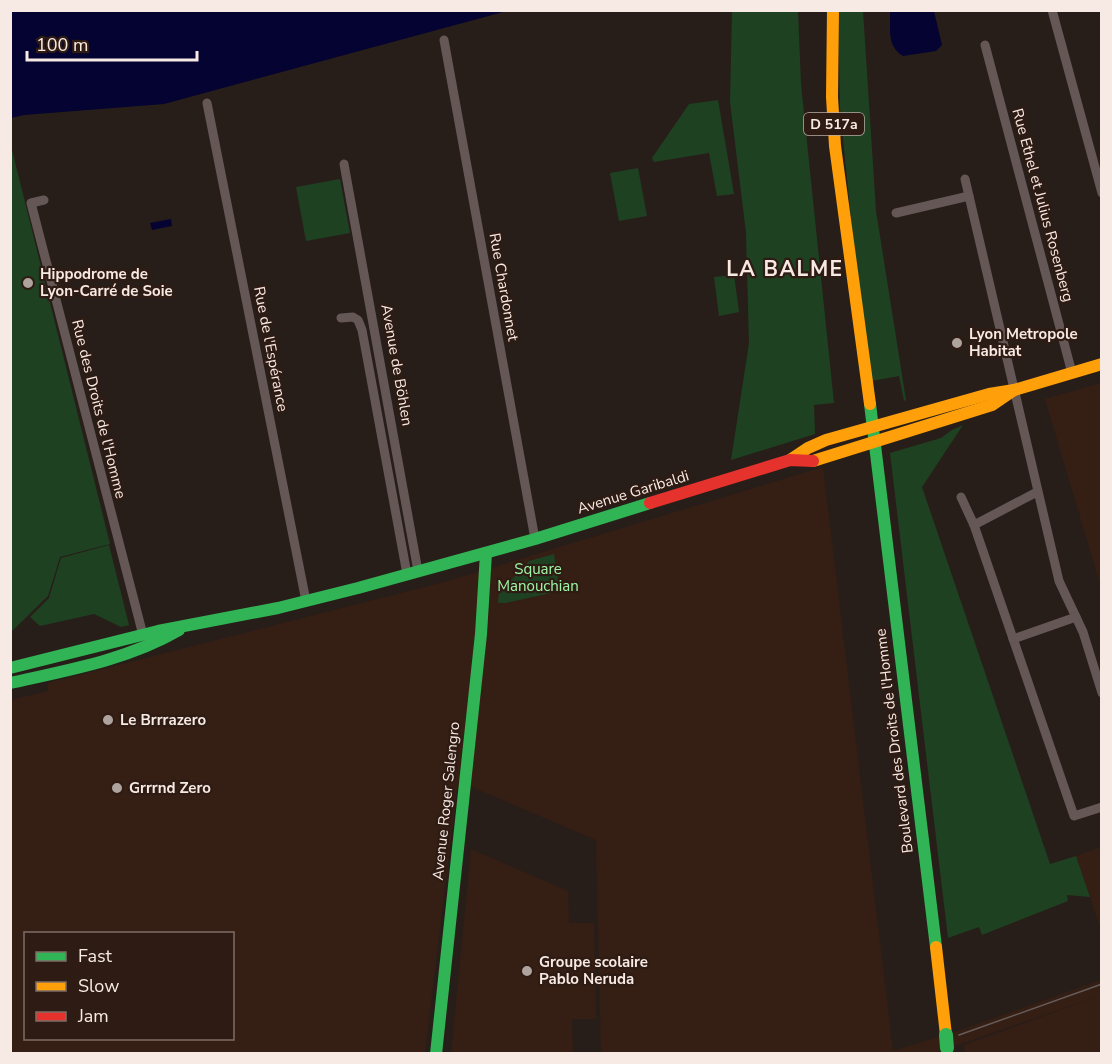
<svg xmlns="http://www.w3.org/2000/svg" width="1112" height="1064" viewBox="0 0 1112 1064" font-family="'Nunito Sans',sans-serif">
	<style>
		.built { fill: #351e14; fill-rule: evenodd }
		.green { fill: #1e4121 }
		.water { fill: #040331 }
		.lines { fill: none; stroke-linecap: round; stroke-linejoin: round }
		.street { stroke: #645756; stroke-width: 9 }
		.fast { stroke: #30b455; stroke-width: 12 }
		.slow { stroke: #ff9f0a; stroke-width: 12 }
		.jam { stroke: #e5322d; stroke-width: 12 }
		.tram { stroke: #665c5a; stroke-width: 1.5 }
		.fast-bridge { stroke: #30b455; stroke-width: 14 }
		.poi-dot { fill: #afa39d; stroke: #2e1b13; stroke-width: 2 }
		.labels { text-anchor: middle; stroke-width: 4.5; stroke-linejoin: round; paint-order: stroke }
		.shield { fill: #2e1b13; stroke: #bbaca5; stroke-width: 1.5 }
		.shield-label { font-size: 14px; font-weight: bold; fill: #f7eae4 }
		.street-label { font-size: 15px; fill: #f7eae4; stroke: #2e1b13 }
		.poi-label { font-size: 15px; font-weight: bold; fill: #f7eae4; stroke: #2e1b13; text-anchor: start }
		.park-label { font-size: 15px; fill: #9ef7a7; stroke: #2e1b13 }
		.district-label { font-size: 21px; font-weight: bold; letter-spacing: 1.5px; fill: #f7eae4; stroke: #2e1b13 }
	</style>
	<rect width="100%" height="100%" fill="#281e19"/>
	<g class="built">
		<polygon points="1101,383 1102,383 1101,587 1045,399"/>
		<path d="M 823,467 L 893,1051 L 958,1031 L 1101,980 L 1101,1053 L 965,1053 L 964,1045 L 1099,996 L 934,1053 L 601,1053 L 596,840 L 458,781 L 425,1053 L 11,1053 L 10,700 L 48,691 L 48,683 L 448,581 ZM 26,934 L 232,934 L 232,1038 L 26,1038 Z"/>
		<polygon points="1101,847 1101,930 1076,856"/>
		<polygon points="471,849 568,891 569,923 594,923 596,1019 572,1019 573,1053 451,1053"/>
	</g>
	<g class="green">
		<polygon points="732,11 798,11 801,84 834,403 814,405 815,434 731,460 749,343 746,233 730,102"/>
		<polygon points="838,11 863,11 876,211 906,400 904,401 899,376 872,381 854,248 840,109"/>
		<polygon points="718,100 734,194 717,196 709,153 654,162 652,158 689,104"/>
		<polygon points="11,146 110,544 60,557 48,596 11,632"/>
		<polygon points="638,168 647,216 619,221 610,173"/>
		<polygon points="340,179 350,233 306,241 296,187"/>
		<polygon points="734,275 739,312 719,316 714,277"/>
		<polygon points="963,425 922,487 1050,864 1076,856 1090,897 1067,895 1068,901 982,935 979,927 948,938 890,453 941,438 952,430"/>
		<polygon points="109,545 129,625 121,627 94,614 40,626 30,617 49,598 61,558"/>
		<polygon points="554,554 560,591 506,603 498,603 499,593 529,561"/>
	</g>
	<g class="water">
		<polygon points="10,11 11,10 507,11 164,104 24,115 11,118"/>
		<path d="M 890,11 L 934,11 L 942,45 L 936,51 L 903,56 C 886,45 891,30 890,11 Z"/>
		<polygon points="171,219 172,226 152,230 150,223"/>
	</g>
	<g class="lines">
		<g class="street">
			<polyline points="1052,10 1102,193"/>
			<polyline points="444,40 535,539"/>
			<polyline points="985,45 1072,373"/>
			<polyline points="207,103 306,601"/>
			<polyline points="344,164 418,571"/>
			<polyline points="965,179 1059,581 1083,632 1102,693"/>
			<polyline points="44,200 31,203 143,635"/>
			<polyline points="896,213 969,196"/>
			<polyline points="341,318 353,317 358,320 362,330 407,574"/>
			<polyline points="1037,492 974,525 1074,816 1102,807"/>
			<polyline points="961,497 974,525"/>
			<polyline points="1013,639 1076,617"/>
		</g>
		<g class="fast">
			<polyline points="870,404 936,947"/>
			<polyline points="10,668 158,631 278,608 358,588 535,539 650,503"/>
			<path d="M 10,683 C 68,670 127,660 179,630"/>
			<polyline points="436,1054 481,634 486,553"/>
		</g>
		<g class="slow">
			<polyline points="833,10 832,97 835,146 870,404"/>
			<polyline points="790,460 808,448 826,440 989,394 1014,390 1102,364"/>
			<polyline points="813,461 992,405 1014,390"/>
			<polyline points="936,947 946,1035"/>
		</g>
		<polyline class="jam" points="650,503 790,460 813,461"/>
		<polyline class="tram" points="959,1035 1102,984"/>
		<polyline class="fast-bridge" points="946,1035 947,1048"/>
	</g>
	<g class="poi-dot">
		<circle cx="28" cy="283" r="6"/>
		<circle cx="957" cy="343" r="6"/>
		<circle cx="108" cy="720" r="6"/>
		<circle cx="117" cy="788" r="6"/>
		<circle cx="527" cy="971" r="6"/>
	</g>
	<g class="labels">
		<rect class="shield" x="804" y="113" width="60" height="22" rx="4.5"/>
		<g class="shield-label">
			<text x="834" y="129">D 517a</text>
		</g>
		<g class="street-label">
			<text transform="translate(1043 205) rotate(75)" y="5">Rue Ethel et Julius Rosenberg</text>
			<text transform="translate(504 287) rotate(80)" y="5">Rue Chardonnet</text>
			<text transform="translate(271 349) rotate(79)" y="5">Rue de l'Espérance</text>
			<text transform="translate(397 365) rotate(80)" y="5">Avenue de Böhlen</text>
			<text transform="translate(99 409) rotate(76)" y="5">Rue des Droits de l'Homme</text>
			<text transform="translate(633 492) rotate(-17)" y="5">Avenue Garibaldi</text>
			<text transform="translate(894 741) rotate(-97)" y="5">Boulevard des Droits de l'Homme</text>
			<text transform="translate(446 801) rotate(-84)" y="5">Avenue Roger Salengro</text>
		</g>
		<g class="poi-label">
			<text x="40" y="279">Hippodrome de<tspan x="40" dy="17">Lyon-Carré de Soie</tspan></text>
			<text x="969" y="339">Lyon Metropole<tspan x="969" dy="17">Habitat</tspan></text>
			<text x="120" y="725">Le Brrrazero</text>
			<text x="129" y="793">Grrrnd Zero</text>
			<text x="539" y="967">Groupe scolaire<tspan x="539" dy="17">Pablo Neruda</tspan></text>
		</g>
		<g class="park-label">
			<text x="538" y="574">Square<tspan x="538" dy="17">Manouchian</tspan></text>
		</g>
		<g class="district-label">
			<text x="785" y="276">LA BALME</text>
		</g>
	</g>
	<rect width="1112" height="1064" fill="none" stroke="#f7eae4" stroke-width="24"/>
	<rect x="24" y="932" width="210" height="108" fill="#2e1b13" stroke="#7e6e67" stroke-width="1.5"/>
	<rect x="36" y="952" width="30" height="9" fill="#30b455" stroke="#7e6e67" stroke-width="1.5"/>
	<text x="78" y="962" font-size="18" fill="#f7eae4">Fast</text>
	<rect x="36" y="982" width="30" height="9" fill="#ff9f0a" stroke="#7e6e67" stroke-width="1.5"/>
	<text x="78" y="992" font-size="18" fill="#f7eae4">Slow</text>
	<rect x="36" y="1012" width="30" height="9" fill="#e5322d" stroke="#7e6e67" stroke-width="1.5"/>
	<text x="78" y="1022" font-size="18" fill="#f7eae4">Jam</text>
	<path d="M27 51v9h170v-9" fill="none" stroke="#f7eae4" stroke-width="3"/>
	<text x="36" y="51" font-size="18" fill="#f7eae4" stroke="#2e1b13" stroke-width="4.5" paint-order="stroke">100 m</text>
</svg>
